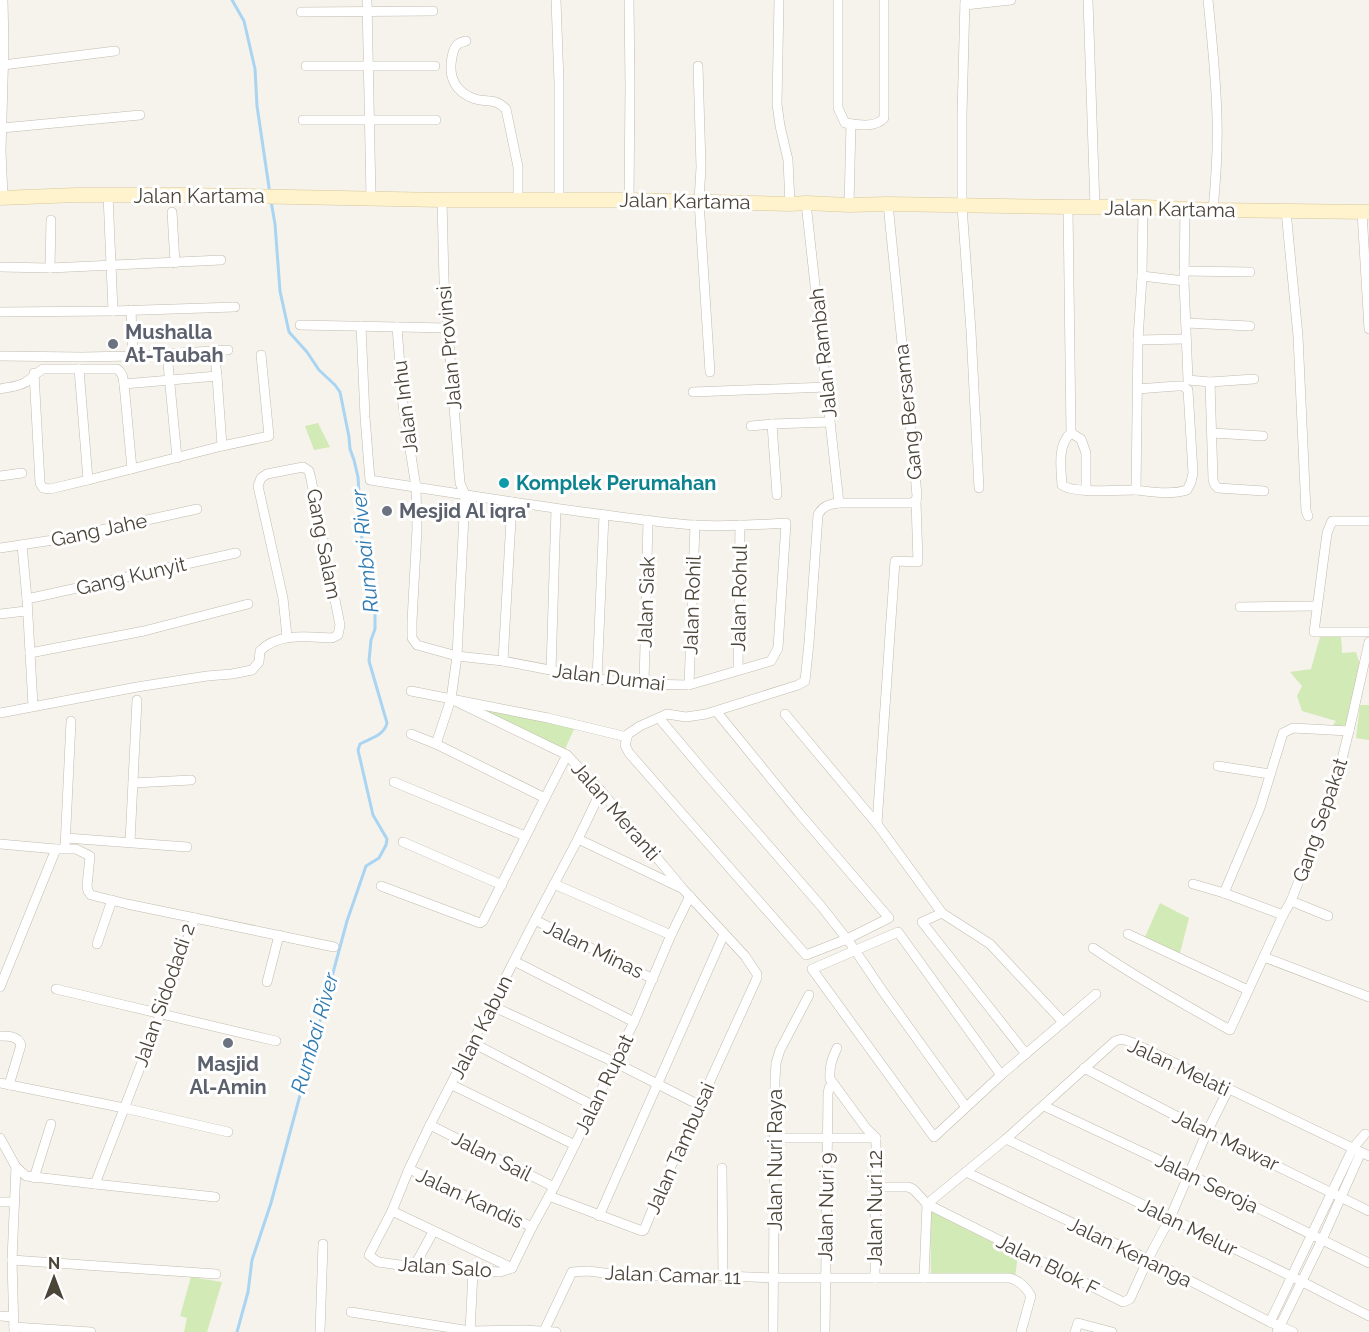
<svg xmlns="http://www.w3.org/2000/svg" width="1369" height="1332" viewBox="0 0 1369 1332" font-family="Raleway,sans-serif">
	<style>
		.green { fill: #d2eab5 }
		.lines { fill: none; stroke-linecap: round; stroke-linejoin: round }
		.stream { stroke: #a9d4f2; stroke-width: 3 }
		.minor-casing { stroke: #c2bbae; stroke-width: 10 }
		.secondary-casing { stroke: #d6c79b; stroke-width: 15 }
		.minor { stroke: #fff; stroke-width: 9 }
		.secondary { stroke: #fff3cd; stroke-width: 14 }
		.worship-dot { fill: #6b7280; stroke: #fff; stroke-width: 2 }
		.culture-dot { fill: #0f9aa8; stroke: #fff; stroke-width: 2 }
		.labels { text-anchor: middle; stroke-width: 6; stroke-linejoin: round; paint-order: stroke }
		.street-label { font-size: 20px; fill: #4b4439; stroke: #fff }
		.worship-label { font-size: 20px; font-weight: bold; fill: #5b616d; stroke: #fff; text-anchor: start }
		.culture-label { font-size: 20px; font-weight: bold; fill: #0d838f; stroke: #fff; text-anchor: start }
		.water-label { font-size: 21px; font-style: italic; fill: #2e7ab2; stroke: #fff }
	</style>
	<rect width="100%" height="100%" fill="#f6f3ec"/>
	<g class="green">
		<polygon points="318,423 330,447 314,450 305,426"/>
		<polygon points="1320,637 1341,637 1342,653 1356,652 1360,665 1346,725 1331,728 1336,721 1302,711 1297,696 1302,686 1290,672 1311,669"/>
		<polygon points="469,704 575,727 565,749"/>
		<polygon points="1360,705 1369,705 1369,740 1356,738"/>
		<polygon points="1160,903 1189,918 1180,953 1145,937"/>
		<polygon points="930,1211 1018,1255 1015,1277 931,1277"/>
		<polygon points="191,1277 222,1282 207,1332 184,1332 187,1318 180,1316"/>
	</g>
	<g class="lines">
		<g class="stream">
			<polyline points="232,0 244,21 255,69 257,106 270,194"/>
			<path d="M 237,1332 L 248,1292 L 252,1260 L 271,1203 L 347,921 L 366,866 L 379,858 L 386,845 L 387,839 L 373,815 L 358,750 L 360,744 C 370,738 384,736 387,723 L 369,661 L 371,640 L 375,629 L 375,602 L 362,542 L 358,477 L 354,460 L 350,449 L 349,437 L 340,392 L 335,385 L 319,370 L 307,352 L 289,332 L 280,291 L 275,224 L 271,201"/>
		</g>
		<g class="minor-casing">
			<g id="minor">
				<polyline points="367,0 371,198"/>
				<polyline points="556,0 559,83 559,200"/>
				<polyline points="629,0 630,86 629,200"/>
				<polyline points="779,0 777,104 780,126 788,160 790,204"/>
				<path d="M 838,0 L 838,108 L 845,123 C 857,125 876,128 884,118 L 884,0"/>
				<polyline points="965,0 962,115 962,206 971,331 979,488"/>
				<polyline points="1088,0 1095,207"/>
				<path d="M 1208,0 C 1212,39 1216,78 1217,117 C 1218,148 1216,179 1213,210"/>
				<polyline points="965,5 1011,0"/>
				<polyline points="301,12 433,11"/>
				<path d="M 466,41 C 456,43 454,47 452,57 C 448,77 455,92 475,99 C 489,103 493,97 506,109 L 518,167 L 518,200"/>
				<polyline points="3,65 115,51"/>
				<polyline points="306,66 435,66"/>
				<polyline points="698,66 701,167 699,201 710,372"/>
				<polyline points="303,120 436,120"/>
				<polyline points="2,128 140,115"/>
				<polyline points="108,195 113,311"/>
				<polyline points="3,197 1,151 4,46 3,0"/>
				<polyline points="806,203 839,503"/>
				<polyline points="849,205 851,124"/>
				<path d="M 1068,207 L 1071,433 C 1057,445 1061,468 1062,485 C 1073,494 1120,490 1136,490"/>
				<polyline points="1185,208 1184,281 1188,380 1210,382 1254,379"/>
				<polyline points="1286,211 1298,336 1306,511 1308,516"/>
				<polyline points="172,212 175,263"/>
				<polyline points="1362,212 1369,329"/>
				<polyline points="0,267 50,268 221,260"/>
				<polyline points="50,268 51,220"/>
				<polyline points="1184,271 1250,272"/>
				<polyline points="1142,276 1143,207"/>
				<polyline points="131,310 133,356"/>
				<polyline points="0,312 113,311 235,307"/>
				<polyline points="1186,323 1250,326"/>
				<polyline points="300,325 448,328"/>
				<path d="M 361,326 L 365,417 L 370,480 C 446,492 522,504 598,514 C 630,518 662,523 694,525 C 724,527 755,525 786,523 L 778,648 L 771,661 L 689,685 L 644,684 L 597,679 L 503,661 L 457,656 L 417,645 L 412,638 L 412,621 L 417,529 L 416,487 L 403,405 L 397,327"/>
				<polyline points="1138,340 1186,339"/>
				<polyline points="0,356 82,357 133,356 228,350"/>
				<polyline points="215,358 217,376"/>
				<polyline points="168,364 177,458"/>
				<polyline points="79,369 88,480"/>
				<polyline points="1210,382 1213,480 1215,485 1218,488 1264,491"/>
				<polyline points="124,384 132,469"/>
				<path d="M 0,389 C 8,387 18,387 26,382 C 33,378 34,374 43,369 L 117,369 C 123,373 123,378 124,384 L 217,376 L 222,446 L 88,480 L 50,489 L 43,488 L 40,483 L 34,373"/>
				<path d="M 1137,389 L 1177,386 L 1183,386 L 1188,390 L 1193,473 L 1191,482 L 1187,490 C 1172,495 1151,492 1136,490 L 1138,340 L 1142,276 L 1184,281"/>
				<polyline points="693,392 827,387"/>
				<polyline points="751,426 772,424"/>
				<polyline points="1071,433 1081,439 1086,453 1086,490"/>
				<polyline points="1212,433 1263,436"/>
				<polyline points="222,446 269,436 261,355"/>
				<polyline points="0,476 22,473"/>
				<polyline points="777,495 772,424 830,422"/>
				<polyline points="1369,521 1332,521 1327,533 1314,632 1369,632"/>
				<polyline points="22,545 27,599 33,706"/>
				<polyline points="0,548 60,539 197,509"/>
				<polyline points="27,599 236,553"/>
				<polyline points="1240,607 1317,606"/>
				<polyline points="0,614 26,611"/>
				<polyline points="30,653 144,631 248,604"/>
				<polyline points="503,661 512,502"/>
				<polyline points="551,670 556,509"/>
				<polyline points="738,670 740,525"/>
				<polyline points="597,679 604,515"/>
				<polyline points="644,684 648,520"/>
				<polyline points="689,685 695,525"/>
				<polyline points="411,691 548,718 627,737"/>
				<polyline points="451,699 567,755 601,791 683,889 745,956 757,974 757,978 663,1184 644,1230 642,1231 549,1196"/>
				<path d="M 716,711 L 799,813 L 889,918 L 847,939 L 806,955 L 629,753 L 625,745 L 628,734 L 640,726 L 667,714 L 686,717 L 706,714 L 798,685 L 805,681 L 809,643 L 818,515 C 822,506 830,504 839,503 L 911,503 L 916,501 L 917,496 L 915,473 L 888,204"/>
				<path d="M 0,713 L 137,687 L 207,676 L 232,674 L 252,670 L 259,662 L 260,651 C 279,632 308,637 332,638 L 338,635 L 340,625 L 311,479 L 309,471 L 303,467 L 267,474 L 261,478 L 258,486 L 283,598 L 287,637"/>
				<polyline points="785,714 877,824 942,913 990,944 1063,1022"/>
				<polyline points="659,718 708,776 821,906 850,943 884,993 966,1107"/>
				<polyline points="411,734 436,744 545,798 567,755"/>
				<polyline points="436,744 451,699 457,656 465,495 460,483 444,280 442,200"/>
				<polyline points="1218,766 1270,774"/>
				<polyline points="394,782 525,836"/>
				<polyline points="133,783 191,780"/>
				<polyline points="877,824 895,561 918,562 916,501"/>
				<polyline points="66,838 187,847"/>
				<polyline points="578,839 679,887"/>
				<polyline points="130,842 137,700"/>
				<polyline points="403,842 502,885"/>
				<polyline points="0,844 56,849 76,849 90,856 87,886 88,891 91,895 127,904 195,918 161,1013 95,1184 26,1176 16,1167 0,1138"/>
				<polyline points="65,848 71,721"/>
				<polyline points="554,884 671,935"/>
				<polyline points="1193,884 1224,893 1283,915"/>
				<polyline points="381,886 480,923 483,921 545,798"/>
				<polyline points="1224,893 1260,808 1283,733 1293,728 1349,731"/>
				<polyline points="1291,901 1328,916"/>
				<polyline points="942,913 922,922 1026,1054"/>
				<polyline points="195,918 334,947"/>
				<polyline points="535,920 653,979"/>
				<polygon points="898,932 1001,1075 934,1137 812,969"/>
				<polyline points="1128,934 1248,990"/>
				<polyline points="97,944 112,900"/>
				<path d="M 1093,948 C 1137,978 1183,1004 1230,1030 L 1283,915 L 1291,901 L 1334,791 L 1349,731 L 1369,642"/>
				<polyline points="1264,957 1369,997"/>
				<polyline points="514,961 634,1022"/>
				<polyline points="267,982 279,935"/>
				<polyline points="0,987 56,849"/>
				<polyline points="56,989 276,1041"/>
				<polyline points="492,1006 614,1062 699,1105"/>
				<path d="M 0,1036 C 9,1036 18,1036 21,1045 L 9,1085"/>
				<polyline points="473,1043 594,1106"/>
				<path d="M 837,1048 C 832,1059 829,1067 830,1079 L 866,1128 L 876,1138 L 875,1278"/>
				<polyline points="1084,1068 1207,1132 1369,1211"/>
				<polyline points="1001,1075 1096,994"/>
				<polyline points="0,1083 124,1108 228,1132"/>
				<polyline points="452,1085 575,1145"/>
				<polyline points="1044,1106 1189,1174 1369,1263"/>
				<polyline points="430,1125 554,1187"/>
				<polyline points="774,1138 876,1138"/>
				<polyline points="1006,1139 1291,1276 1369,1316"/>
				<polyline points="722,1168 723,1276"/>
				<polyline points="409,1169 532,1227"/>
				<polyline points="966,1172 1148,1259 1270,1322 1293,1332"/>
				<polyline points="34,1178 51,1124"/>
				<polyline points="95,1184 215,1197"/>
				<polyline points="875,1187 908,1187 913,1189 927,1204 1123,1302 1130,1299 1148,1259 1170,1218 1207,1132 1228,1090"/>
				<polyline points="0,1202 15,1202"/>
				<polyline points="927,1204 1006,1139 1115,1041 1122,1039 1131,1042 1369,1156"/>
				<polyline points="392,1211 512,1268"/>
				<polyline points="599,1216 724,934"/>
				<polyline points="12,1260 216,1274"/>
				<polyline points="414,1267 433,1232"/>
				<polyline points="512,1268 500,1272 414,1267 378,1262 369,1255 392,1211 409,1169 430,1125 535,920 578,839 601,791"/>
				<polyline points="512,1268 532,1227 554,1187 594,1106 614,1062 634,1022 671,935 690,896"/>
				<polyline points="924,1278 927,1204"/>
				<polyline points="351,1312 470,1331 524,1330 556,1332"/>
				<polyline points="0,1316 13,1317"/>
				<polyline points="1270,1322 1353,1148 1365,1134"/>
				<polyline points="14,1327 91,1332"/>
				<path d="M 544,1331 L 572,1272 L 588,1271 L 629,1276 L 723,1276 L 774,1278 L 1010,1278 C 1020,1281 1026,1287 1031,1296 L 1021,1332"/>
				<polyline points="14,1332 12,1260 16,1167"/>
				<polyline points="320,1332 323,1244"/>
				<polyline points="470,1332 473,1271"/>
				<polyline points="773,1332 775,1080 776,1063 780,1050 809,995"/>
				<polyline points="825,1332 828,1094 829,1088 833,1084"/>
				<polyline points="1075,1332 1078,1323 1112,1332"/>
				<polyline points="1277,1332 1322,1240 1361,1152"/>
			</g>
		</g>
		<g class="secondary-casing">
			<polyline id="secondary" points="0,198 77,195 186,195 442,200 629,200 790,204 806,203 849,205 888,204 1068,207 1143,207 1213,210 1369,212"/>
		</g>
		<use href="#minor" class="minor"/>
		<use href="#secondary" class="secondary"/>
	</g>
	<g class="worship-dot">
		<circle cx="113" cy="344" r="6"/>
		<circle cx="387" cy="511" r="6"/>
		<circle cx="228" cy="1043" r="6"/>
	</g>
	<circle class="culture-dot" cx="504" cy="483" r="6"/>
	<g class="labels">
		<g class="street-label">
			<text x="199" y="203">Jalan Kartama</text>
			<text transform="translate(685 201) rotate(1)" y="7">Jalan Kartama</text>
			<text transform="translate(1170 209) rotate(1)" y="7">Jalan Kartama</text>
			<text transform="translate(449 348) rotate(-95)" y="7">Jalan Provinsi</text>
			<text transform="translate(823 353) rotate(-96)" y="7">Jalan Rambah</text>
			<text transform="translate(405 407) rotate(-97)" y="7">Jalan Inhu</text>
			<text transform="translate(908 412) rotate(-96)" y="7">Gang Bersama</text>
			<text transform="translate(99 530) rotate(-12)" y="7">Gang Jahe</text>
			<text transform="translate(324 544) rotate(79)" y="7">Gang Salam</text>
			<text transform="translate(131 576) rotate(-13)" y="7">Gang Kunyit</text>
			<text transform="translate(739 598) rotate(-89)" y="7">Jalan Rohul</text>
			<text transform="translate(646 602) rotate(-88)" y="7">Jalan Siak</text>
			<text transform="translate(692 605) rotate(-88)" y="7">Jalan Rohil</text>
			<text transform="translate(609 677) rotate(7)" y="7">Jalan Dumai</text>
			<text transform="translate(616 811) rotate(49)" y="7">Jalan Meranti</text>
			<text transform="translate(1320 820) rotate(-71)" y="7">Gang Sepakat</text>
			<text transform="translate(594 949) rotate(26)" y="7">Jalan Minas</text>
			<text transform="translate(164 995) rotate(-71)" y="7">Jalan Sidodadi 2</text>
			<text transform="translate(481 1027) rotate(-63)" y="7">Jalan Kabun</text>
			<text transform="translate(1179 1067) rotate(25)" y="7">Jalan Melati</text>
			<text transform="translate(604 1084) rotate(-64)" y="7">Jalan Rupat</text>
			<text transform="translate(1226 1140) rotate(26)" y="7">Jalan Mawar</text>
			<text transform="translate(680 1148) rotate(-66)" y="7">Jalan Tambusai</text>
			<text transform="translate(492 1156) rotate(27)" y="7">Jalan Sail</text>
			<text transform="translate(775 1160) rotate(-90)" y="7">Jalan Nuri Raya</text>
			<text transform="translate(1207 1183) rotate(26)" y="7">Jalan Seroja</text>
			<text transform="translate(470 1198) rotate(25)" y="7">Jalan Kandis</text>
			<text transform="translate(826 1207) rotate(-89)" y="7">Jalan Nuri 9</text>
			<text transform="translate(875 1208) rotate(-90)" y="7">Jalan Nuri 12</text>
			<text transform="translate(1188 1227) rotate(26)" y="7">Jalan Melur</text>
			<text transform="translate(1130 1252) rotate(26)" y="7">Jalan Kenanga</text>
			<text transform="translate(1048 1265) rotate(27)" y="7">Jalan Blok F</text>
			<text transform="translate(445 1267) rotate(4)" y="7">Jalan Salo</text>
			<text transform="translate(673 1275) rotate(2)" y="7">Jalan Camar 11</text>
		</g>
		<g class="worship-label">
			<text x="125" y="339">Mushalla<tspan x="125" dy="23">At-Taubah</tspan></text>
			<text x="399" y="518">Mesjid Al iqra'</text>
			<text x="228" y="1071" text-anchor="middle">Masjid<tspan x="228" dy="23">Al-Amin</tspan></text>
		</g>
		<g class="culture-label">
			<text x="516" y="490">Komplek Perumahan</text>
		</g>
		<g class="water-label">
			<text transform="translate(365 551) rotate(-96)" y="7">Rumbai River</text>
			<text transform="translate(315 1033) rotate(-74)" y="7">Rumbai River</text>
		</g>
	</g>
	<g transform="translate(54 1278)" stroke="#ffffff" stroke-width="4.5" paint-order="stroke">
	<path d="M0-4.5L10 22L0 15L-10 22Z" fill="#4b4439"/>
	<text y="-9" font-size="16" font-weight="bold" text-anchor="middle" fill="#4b4439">N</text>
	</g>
</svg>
